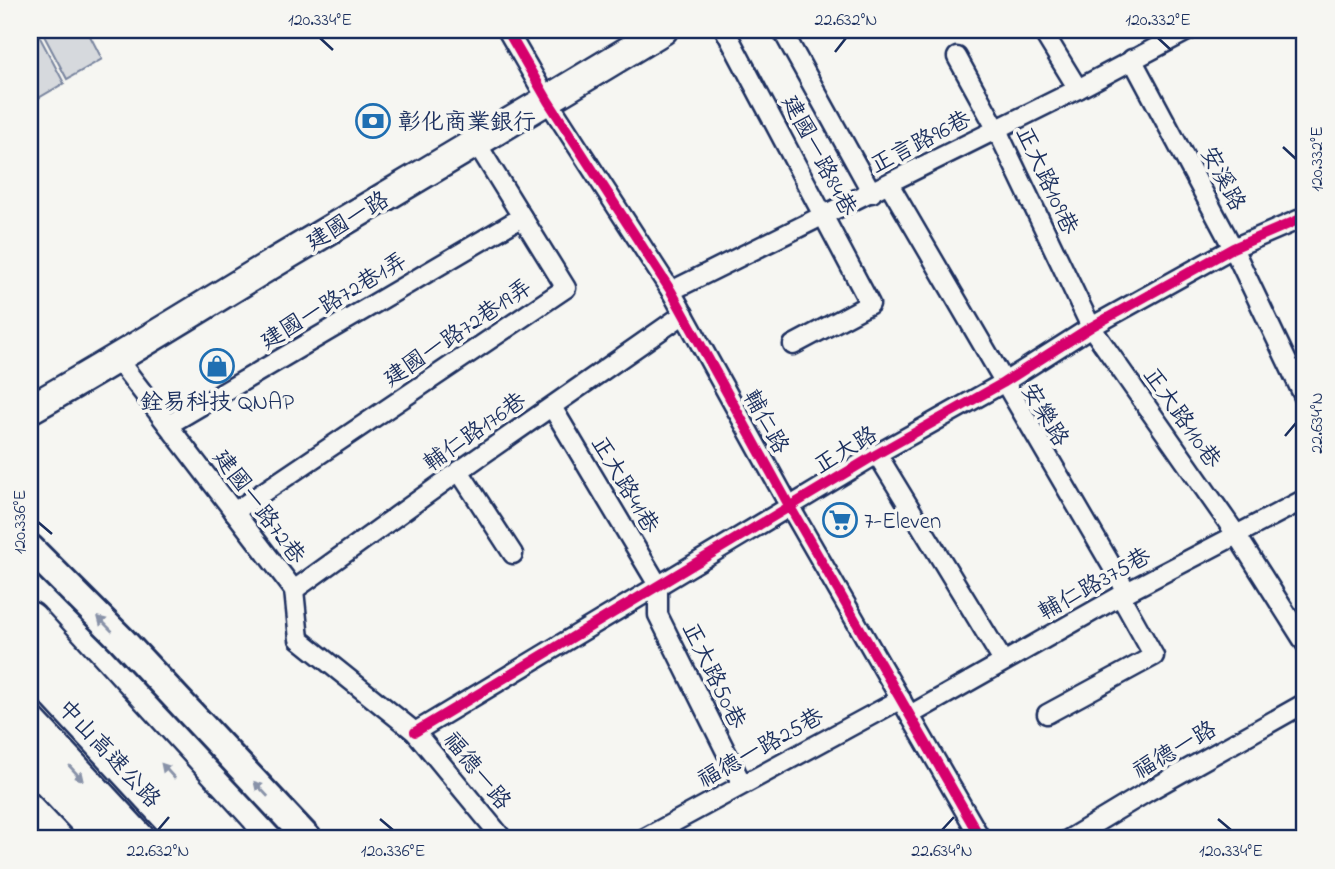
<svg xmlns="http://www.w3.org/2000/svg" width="1335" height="869" viewBox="0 0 1335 869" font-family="'Indie Flower','LXGW WenKai TC',sans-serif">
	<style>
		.green { fill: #d6d9dd; stroke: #78849e; stroke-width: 2 }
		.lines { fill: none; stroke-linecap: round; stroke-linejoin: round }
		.street-casing { stroke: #1b2f5e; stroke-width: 23 }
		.secondary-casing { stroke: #1b2f5e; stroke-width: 32 }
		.primary-casing { stroke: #1b2f5e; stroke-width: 33 }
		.highway-casing { stroke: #1b2f5e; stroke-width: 38 }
		.street { stroke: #f6f6f2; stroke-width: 18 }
		.secondary { stroke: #f6f6f2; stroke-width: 26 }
		.primary { stroke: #f6f6f2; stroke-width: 28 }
		.highway { stroke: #f6f6f2; stroke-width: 33 }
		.cycleway-casing { stroke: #f6f6f2; stroke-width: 15 }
		.cycleway { stroke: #d6006c; stroke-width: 10 }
		.oneway { fill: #8892a8 }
		.ticks { fill: none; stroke: #1b2f5e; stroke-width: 2.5 }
		.labels { text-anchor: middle; stroke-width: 7; stroke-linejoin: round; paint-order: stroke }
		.poi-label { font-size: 23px; fill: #1b2f5e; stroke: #f6f6f2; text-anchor: start }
		.street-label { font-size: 23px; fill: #1b2f5e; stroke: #f6f6f2 }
		.neatline { fill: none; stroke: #1b2f5e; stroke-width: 2.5 }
		.ticks-label { font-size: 18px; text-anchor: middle; fill: #1b2f5e }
	</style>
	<rect width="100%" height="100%" fill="#f6f6f2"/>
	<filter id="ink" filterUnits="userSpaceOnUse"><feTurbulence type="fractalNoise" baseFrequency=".0143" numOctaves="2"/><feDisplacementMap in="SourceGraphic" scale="14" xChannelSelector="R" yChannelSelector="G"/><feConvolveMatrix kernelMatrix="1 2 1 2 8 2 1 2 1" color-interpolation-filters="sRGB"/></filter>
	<g filter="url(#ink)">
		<g class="green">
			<polygon points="30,30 36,30 64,83 30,103"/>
			<polygon points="41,30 87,30 102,59 67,79"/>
		</g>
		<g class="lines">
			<g class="street-casing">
				<g id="street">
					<polyline points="507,30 548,101 671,291 790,507 981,839"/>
					<polyline points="725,30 870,304 793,345"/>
					<polyline points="782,30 872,193"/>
					<polyline points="1042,30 1078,89"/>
					<polyline points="957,57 997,130 1091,327 1236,534 1305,643"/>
					<polyline points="1132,59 1233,248 1305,399"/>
					<polyline points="889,184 1127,592"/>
					<polyline points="671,291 1078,89 1189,30"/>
					<polyline points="118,360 294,590 299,639 415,732 503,839"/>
					<polyline points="552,407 658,585 658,615 742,784"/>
					<polyline points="168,425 522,217"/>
					<polyline points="877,454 1003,661"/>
					<polyline points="459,471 513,554"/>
					<polyline points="234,512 566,288 477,144"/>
					<polyline points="294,590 459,471 684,314"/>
					<polyline points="1047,714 1154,656 1121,597"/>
					<polyline points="910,715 1127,592 1305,499"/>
					<polyline points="415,732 877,454 1003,383 1091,327 1233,248 1305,217"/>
					<polyline points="643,839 901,699"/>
					<polyline points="1069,839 1147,792 1305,703"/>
				</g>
			</g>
			<g class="secondary-casing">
				<polyline id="secondary" points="30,548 122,640 308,839"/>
			</g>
			<g class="primary-casing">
				<path id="primary" d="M 30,409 C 110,364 188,315 267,267 C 399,188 532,110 663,30"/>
			</g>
			<g class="highway-casing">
				<g id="highway">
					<polyline points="30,619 231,839"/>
					<polyline points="30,666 190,839"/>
					<polyline points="30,723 138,839"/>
					<polyline points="30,761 104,839"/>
				</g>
			</g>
			<use href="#street" class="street"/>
			<use href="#secondary" class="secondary"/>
			<use href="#primary" class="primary"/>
			<use href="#highway" class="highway"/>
			<g class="cycleway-casing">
				<g id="cycleway">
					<polyline points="507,30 548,101 671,291 790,507 981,839"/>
					<polyline points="415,732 877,454 1003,383 1091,327 1233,248 1305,217"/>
				</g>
			</g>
			<use href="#cycleway" class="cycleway"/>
		</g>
		<defs><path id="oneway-solid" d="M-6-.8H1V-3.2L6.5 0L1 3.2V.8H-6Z" transform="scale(1.75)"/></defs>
		<g class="oneway">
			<use href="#oneway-solid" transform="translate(105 624) rotate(-135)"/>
			<use href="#oneway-solid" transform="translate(168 771) rotate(-132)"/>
			<use href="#oneway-solid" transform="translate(76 773) rotate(47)"/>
			<use href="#oneway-solid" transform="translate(261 789) rotate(-133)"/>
		</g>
	</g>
	<path class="ticks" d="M 320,38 L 333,50M 1158,38 L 1171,50M 835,52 L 846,38M 1283,147 L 1296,159M 1285,436 L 1296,423M 38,522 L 52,534M 380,819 L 393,830M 1218,819 L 1231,830M 158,830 L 169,817M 942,830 L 954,817"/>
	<defs>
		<g id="bank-ring" transform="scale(1.75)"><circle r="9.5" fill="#f6f6f2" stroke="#1f6fb2" stroke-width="1.5"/><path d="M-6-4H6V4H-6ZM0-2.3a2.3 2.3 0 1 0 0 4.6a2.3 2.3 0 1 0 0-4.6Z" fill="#1f6fb2"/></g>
		<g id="shop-ring" transform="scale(1.75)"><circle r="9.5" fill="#f6f6f2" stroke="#1f6fb2" stroke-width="1.5"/><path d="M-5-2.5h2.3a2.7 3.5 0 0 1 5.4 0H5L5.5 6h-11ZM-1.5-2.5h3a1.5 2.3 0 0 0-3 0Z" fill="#1f6fb2"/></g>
		<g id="supermarket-ring" transform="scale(1.75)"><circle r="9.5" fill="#f6f6f2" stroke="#1f6fb2" stroke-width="1.5"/><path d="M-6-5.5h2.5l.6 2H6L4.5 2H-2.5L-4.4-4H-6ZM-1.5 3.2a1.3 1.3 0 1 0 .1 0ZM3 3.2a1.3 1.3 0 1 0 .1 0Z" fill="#1f6fb2"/></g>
	</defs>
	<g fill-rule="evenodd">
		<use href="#bank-ring" x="373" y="121"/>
		<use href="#shop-ring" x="217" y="366"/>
		<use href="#supermarket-ring" x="840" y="520"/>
	</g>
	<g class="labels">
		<g class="poi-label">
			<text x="398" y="129">彰化商業銀行</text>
			<text x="217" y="409" text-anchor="middle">銓易科技 QNAP</text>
			<text x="864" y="528">7-Eleven</text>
		</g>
		<g class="street-label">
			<text transform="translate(920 141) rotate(-27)" y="8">正言路96巷</text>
			<text transform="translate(820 155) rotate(62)" y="8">建國一路84巷</text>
			<text transform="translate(1224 178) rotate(62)" y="8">安溪路</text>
			<text transform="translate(1048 180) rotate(65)" y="8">正大路109巷</text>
			<text transform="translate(347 220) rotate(-31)" y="8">建國一路</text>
			<text transform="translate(333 300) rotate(-31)" y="8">建國一路72巷1弄</text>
			<text transform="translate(457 332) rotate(-34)" y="8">建國一路72巷19弄</text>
			<text transform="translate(1046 414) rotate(59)" y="8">安樂路</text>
			<text transform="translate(1183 417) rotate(55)" y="8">正大路110巷</text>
			<text transform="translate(767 421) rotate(61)" y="8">輔仁路</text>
			<text transform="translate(474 431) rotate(-35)" y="8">輔仁路176巷</text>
			<text transform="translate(845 449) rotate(-31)" y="8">正大路</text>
			<text transform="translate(626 484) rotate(59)" y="8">正大路41巷</text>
			<text transform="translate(260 506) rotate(53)" y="8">建國一路72巷</text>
			<text transform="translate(1094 583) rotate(-29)" y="8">輔仁路375巷</text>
			<text transform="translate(715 675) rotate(64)" y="8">正大路50巷</text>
			<text transform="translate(760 747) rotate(-29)" y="8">福德一路25巷</text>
			<text transform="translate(1174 749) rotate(-30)" y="8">福德一路</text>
			<text transform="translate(110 753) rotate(47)" y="8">中山高速公路</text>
			<text transform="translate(478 770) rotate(51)" y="8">福德一路</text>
		</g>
	</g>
	<rect width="1335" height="869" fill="none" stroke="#f6f6f2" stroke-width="77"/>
	<rect x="38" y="38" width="1258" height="792" class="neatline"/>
	<g class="ticks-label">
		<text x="320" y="25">120.334°E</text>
		<text x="846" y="25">22.632°N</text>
		<text x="1158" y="25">120.332°E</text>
		<text transform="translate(1316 159) rotate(-90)" y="6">120.332°E</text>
		<text transform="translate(1316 423) rotate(-90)" y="6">22.634°N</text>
		<text transform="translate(19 522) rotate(-90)" y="6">120.336°E</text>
		<text x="158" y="856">22.632°N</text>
		<text x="393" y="856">120.336°E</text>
		<text x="942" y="856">22.634°N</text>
		<text x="1231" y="856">120.334°E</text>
	</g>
</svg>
